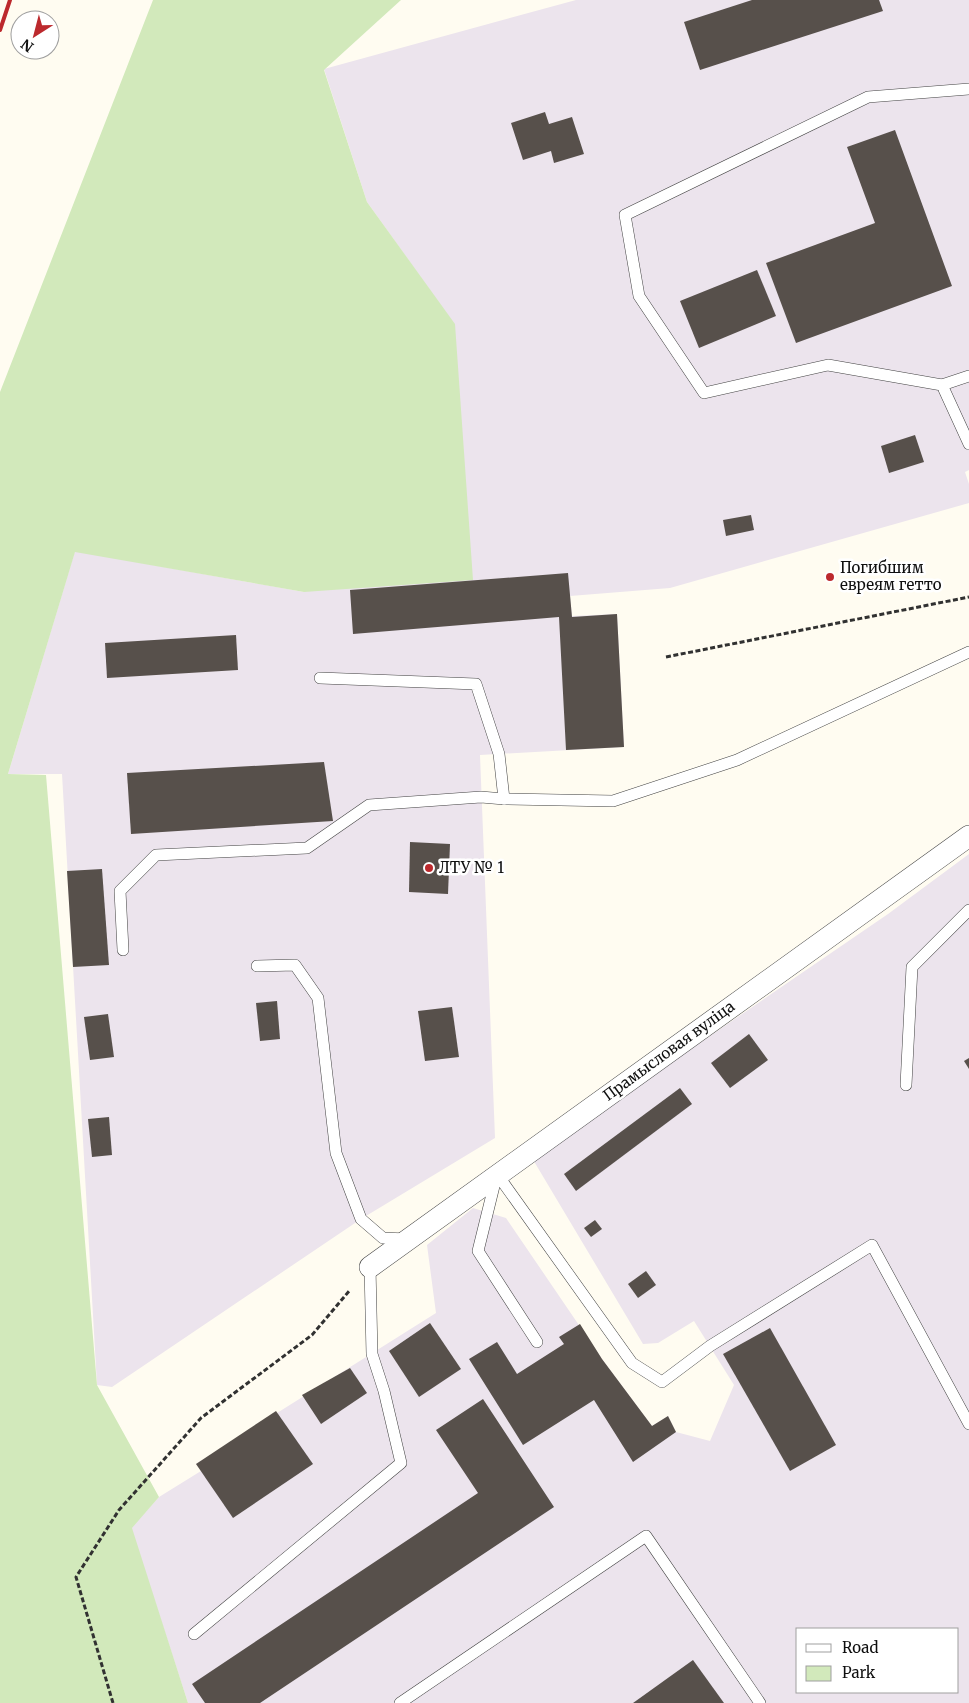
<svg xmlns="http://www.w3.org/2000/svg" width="969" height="1703" viewBox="0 0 969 1703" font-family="Merriweather,serif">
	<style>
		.industrial { fill: #ece4ed; fill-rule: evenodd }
		.green { fill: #d2e9bb }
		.building { fill: #57504b }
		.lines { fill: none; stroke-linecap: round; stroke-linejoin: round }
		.service-casing { stroke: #424242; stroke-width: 12 }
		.minor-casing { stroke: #424242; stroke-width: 22 }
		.path { stroke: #313131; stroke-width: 3; stroke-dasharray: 5 2.5; stroke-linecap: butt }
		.service { stroke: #fff; stroke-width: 11 }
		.minor { stroke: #fff; stroke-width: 21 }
		.rail { stroke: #bc292d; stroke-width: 4 }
		.poi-dot { fill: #bc292d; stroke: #fff; stroke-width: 2 }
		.labels { text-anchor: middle; stroke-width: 5; stroke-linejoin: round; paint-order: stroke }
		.poi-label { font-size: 15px; fill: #0f0f0f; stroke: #fff; text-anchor: start }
		.street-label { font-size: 15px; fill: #0f0f0f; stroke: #fff }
	</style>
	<rect width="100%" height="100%" fill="#fffcf1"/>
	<g class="industrial">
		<polygon points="576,0 969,0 969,470 965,472 969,484 969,503 670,588 570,596 572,616 617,614 624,747 480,755 495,1138 361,1219 112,1387 97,1385 62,774 8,774 75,551 304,592 455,325 367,202 324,69"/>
		<path d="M 969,854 L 969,1703 L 188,1703 L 131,1528 L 159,1497 L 201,1471 L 196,1464 L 436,1313 L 427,1245 L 473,1208 L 506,1218 L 602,1359 L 652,1426 L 668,1416 L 676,1432 L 710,1441 L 734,1385 L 694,1321 L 658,1343 L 643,1344 L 532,1158 L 888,914 ZM 798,1629 L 958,1629 L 958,1692 L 798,1692 Z"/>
	</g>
	<polygon class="green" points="153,0 401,0 324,70 367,202 455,324 473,580 304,592 75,552 8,774 46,775 97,1385 159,1497 132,1528 188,1703 0,1703 0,392"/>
	<g class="building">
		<polygon points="752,0 879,0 883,11 700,70 684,22"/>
		<polygon points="545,112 549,124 572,117 584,154 554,163 551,151 523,160 511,123"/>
		<polygon points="895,130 952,286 796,343 766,263 875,223 847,147"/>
		<polygon points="757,270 776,316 699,348 680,301"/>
		<polygon points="915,435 924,462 889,473 881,446"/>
		<polygon points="751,515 754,530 726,536 723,520"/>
		<polygon points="568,573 572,617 617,614 624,747 566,750 559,617 353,634 350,590"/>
		<polygon points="236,635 238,670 107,678 105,643"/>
		<polygon points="324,762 333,821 131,834 127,773"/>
		<polygon points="410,842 450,844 448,894 409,892"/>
		<polygon points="102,869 109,965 73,967 67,871"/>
		<polygon points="277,1001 280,1039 260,1041 256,1003"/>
		<polygon points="452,1007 459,1057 425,1061 418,1011"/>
		<polygon points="108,1014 114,1057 90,1060 84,1017"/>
		<polygon points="749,1034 768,1060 730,1088 711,1063"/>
		<polygon points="969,1058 969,1069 964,1061"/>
		<polygon points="680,1088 692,1104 576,1191 564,1174"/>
		<polygon points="109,1117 112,1155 92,1157 88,1119"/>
		<polygon points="595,1220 602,1229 591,1237 584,1228"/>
		<polygon points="646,1271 656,1285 638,1298 628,1284"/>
		<polygon points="430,1323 461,1369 419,1397 389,1351"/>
		<polygon points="580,1324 602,1359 652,1426 668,1416 676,1432 633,1462 594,1400 523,1445 469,1359 497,1342 517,1374 564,1344 559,1337"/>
		<polygon points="770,1328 836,1445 790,1471 723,1354"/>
		<polygon points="350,1368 367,1393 321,1424 302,1395"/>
		<polygon points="483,1399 554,1507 260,1703 205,1703 192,1684 478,1493 436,1430"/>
		<polygon points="276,1411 313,1464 233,1518 196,1464"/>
		<polygon points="693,1660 724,1703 633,1703"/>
	</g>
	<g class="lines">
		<g class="service-casing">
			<g id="service">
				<polyline points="969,89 868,97 625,215 639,296 704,393 828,365 942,385 969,444"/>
				<polyline points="942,385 969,376"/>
				<polyline points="320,678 476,684 499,754 504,799"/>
				<polyline points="123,950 120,891 156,855 307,848 369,805 481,797 504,799 613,801 737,760 969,652"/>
				<polyline points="257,966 295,965 318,998 336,1153 361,1219 383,1238 407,1239"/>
				<polyline points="906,1085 912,967 969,910"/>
				<polyline points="497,1174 632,1363 662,1382 710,1346 872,1245 969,1424"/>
				<polyline points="496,1178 478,1251 537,1342"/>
				<polyline points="194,1634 401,1463 384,1391 372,1354 370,1267"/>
				<polyline points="400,1703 646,1536 760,1703"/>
			</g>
		</g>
		<g class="minor-casing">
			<polyline id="minor" points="370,1267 969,836"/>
		</g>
		<g class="path">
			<polyline points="666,657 969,597"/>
			<polyline points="113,1703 76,1577 119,1510 201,1418 312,1335 350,1290"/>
		</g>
		<use href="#service" class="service"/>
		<use href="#minor" class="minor"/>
		<polyline class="rail" points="0,30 10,0"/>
	</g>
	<g class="poi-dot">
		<circle cx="830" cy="577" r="5"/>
		<circle cx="429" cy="868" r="5"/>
	</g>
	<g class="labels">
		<g class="poi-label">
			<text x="840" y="573">Погибшим<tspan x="840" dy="17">евреям гетто</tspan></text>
			<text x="439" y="873">ЛТУ № 1</text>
		</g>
		<g class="street-label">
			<text transform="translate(669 1051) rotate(-36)" y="5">Прамысловая вуліца</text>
		</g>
	</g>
	<rect x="796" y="1628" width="162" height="65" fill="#ffffff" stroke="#9f9f9f"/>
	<rect x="806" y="1644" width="25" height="8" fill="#ffffff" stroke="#9f9f9f"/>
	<text x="842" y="1653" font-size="15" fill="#0f0f0f">Road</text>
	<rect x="806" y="1666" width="25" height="15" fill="#d2e9bb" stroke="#9f9f9f"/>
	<text x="842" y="1678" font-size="15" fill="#0f0f0f">Park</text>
	<g transform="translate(35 35) rotate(216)"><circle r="24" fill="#ffffff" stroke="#9f9f9f"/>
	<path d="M0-4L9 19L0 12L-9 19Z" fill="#bc292d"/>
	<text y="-8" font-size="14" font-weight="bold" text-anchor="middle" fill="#0f0f0f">N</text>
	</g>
</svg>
